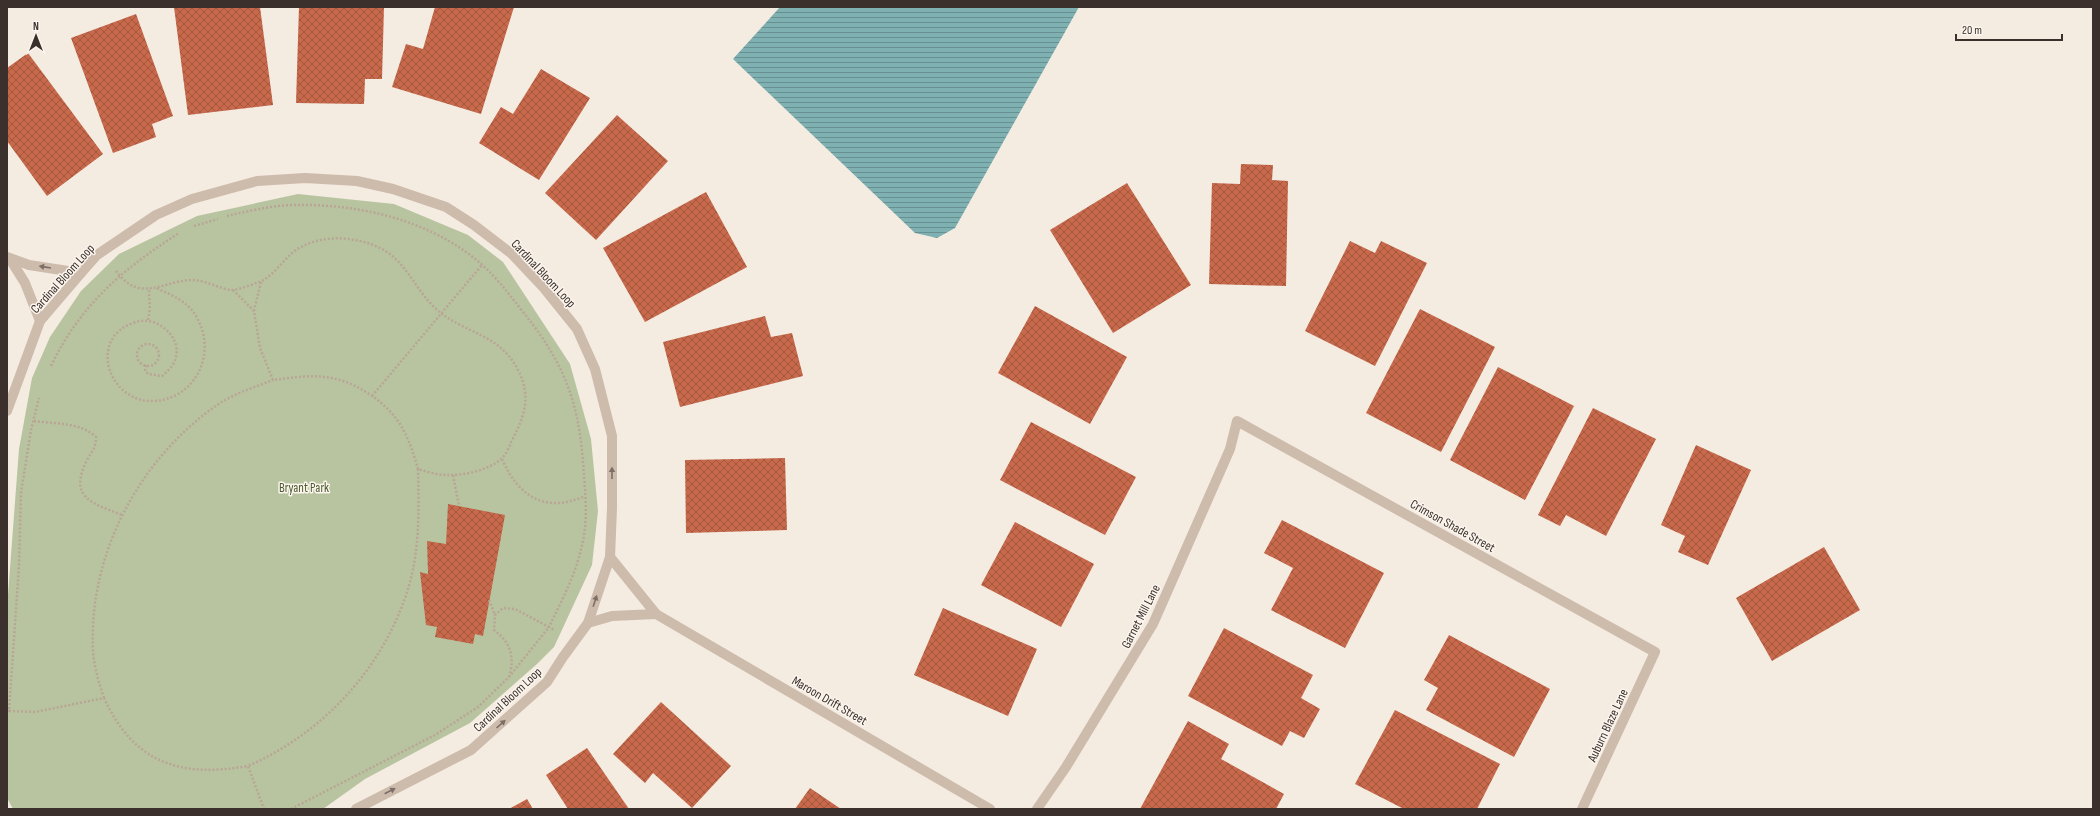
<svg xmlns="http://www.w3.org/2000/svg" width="2100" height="816" viewBox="0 0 2100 816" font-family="'Sofia Sans Condensed',sans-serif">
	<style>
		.green { fill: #b8c4a0 }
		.water { fill: url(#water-rules) }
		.building { fill: url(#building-cross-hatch) }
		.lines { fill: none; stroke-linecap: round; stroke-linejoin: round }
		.path { stroke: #b9a596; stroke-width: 2.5; stroke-dasharray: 2 2; stroke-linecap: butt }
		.street { stroke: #cdbbac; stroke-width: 10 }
		.oneway { fill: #7d6f65 }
		.labels { text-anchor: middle; stroke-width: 3; stroke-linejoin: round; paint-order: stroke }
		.street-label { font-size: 13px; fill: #3b302b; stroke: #fbf5ee }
		.park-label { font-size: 13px; fill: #4a5a2e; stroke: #fbf5ee }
	</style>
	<defs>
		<pattern id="water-rules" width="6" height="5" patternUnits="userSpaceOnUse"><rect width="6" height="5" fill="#7fb0b2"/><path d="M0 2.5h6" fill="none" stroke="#699091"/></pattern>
		<pattern id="building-cross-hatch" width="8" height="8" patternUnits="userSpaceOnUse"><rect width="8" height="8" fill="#c8694b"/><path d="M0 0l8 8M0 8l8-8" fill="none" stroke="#a4573f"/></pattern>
	</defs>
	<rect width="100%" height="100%" fill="#f4ebe1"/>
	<polygon class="green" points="298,194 394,204 468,235 503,262 570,364 591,439 598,511 592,565 554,647 537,664 470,723 365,779 323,809 13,809 7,798 7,608 19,449 32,378 50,337 81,291 119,254 197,216"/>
	<polygon class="water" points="780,7 1079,7 955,228 937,238 915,233 733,59"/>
	<g class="building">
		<polygon points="174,7 260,7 273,105 188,115"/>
		<polygon points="299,7 384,7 382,79 365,79 364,104 296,103"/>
		<polygon points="435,7 514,7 481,114 392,87 406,44 423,49"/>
		<polygon points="136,14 173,116 152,124 156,137 113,153 71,38"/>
		<polygon points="28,53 103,154 47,196 7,141 7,68"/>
		<polygon points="541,69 590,98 539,180 479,143 501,107 513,114"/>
		<polygon points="617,115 668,161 596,240 545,193"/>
		<polygon points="1241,164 1273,165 1272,180 1288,181 1286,286 1209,284 1212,183 1240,184"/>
		<polygon points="1127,183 1191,285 1113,333 1050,230"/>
		<polygon points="706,192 747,267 645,322 603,248"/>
		<polygon points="1350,241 1375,253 1381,241 1427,263 1375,366 1305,331"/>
		<polygon points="1035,306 1127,357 1090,424 998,373"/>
		<polygon points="1420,309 1495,347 1441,452 1366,413"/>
		<polygon points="765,316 771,337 792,333 803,376 680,407 663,342"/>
		<polygon points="1498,367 1574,406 1525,500 1450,460"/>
		<polygon points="1593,408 1656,439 1606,536 1566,515 1560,526 1538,515"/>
		<polygon points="1031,422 1136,477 1105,535 1000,480"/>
		<polygon points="1696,445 1751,470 1708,565 1678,552 1685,536 1661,525"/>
		<polygon points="785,458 787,530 686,533 685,460"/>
		<polygon points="448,504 505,515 483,636 475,634 473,644 435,637 437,627 426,625 420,572 428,574 427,541 446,544"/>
		<polygon points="1282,520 1384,573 1345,648 1271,610 1293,568 1264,553"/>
		<polygon points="1015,522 1094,564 1061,627 981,585"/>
		<polygon points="1824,547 1860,610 1772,661 1736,598"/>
		<polygon points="943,608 1037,649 1008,716 914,675"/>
		<polygon points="1224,628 1313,675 1301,698 1320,709 1304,738 1290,731 1282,746 1188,696"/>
		<polygon points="1449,635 1550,689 1514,757 1426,710 1438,688 1424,680"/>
		<polygon points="661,702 731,766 692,808 653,773 645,783 613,754"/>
		<polygon points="1395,710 1500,764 1477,809 1404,809 1355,784"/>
		<polygon points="1188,721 1229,744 1221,759 1284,794 1276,809 1140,809"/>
		<polygon points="587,748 629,809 568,809 546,775"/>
		<polygon points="810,788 841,809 795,809"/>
		<polygon points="527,799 533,809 509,809"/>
	</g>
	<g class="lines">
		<g class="path">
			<path d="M 227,216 C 249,211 273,205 296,205 C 360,204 429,220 479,262 C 494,275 507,291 519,307 C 561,358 578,396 583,462 C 585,491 589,521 581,549 C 575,576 561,602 549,627 L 554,630"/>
			<polyline points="194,226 218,219"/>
			<path d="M 116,271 C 122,279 129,286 139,288 C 158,291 175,279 195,280 C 207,281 222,290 233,290 C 241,289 251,285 259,282 C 271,278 281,263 291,254 C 315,233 355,235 382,249 C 405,261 415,288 433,306 C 461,334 498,331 518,370 C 532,397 524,418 511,442 C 509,448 505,456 501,459 C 489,470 463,476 447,475 C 438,475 427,472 418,469 C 419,511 420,555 406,595 C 380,672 321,734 248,766"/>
			<path d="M 261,282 L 254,311 L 260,348 L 273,380 C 290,378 307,375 325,377 C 349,379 379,397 394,416 C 406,430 413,451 418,469"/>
			<polyline points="233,290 254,311"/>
			<path d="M 148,320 C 151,309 149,300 149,288"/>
			<circle cx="148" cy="355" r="11"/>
			<path d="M 146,365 L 145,370 L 148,374 L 162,376 C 172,368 179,359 176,345 C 173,335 166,328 156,323 C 148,320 141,320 133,323 C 87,339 109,404 155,401 C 196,398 217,353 197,318 C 189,302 172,295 156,288"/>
			<path d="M 51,366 C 80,305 123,269 179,233"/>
			<polyline points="372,396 482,265"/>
			<path d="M 34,421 C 55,424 80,422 96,437 C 96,448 92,451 87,460 C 68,498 92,503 122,515"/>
			<path d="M 502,459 C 518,496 545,514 585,496"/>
			<polyline points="453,475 459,506"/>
			<polyline points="489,600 495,615"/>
			<path d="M 104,698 C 99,683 94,667 93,651 C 88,554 140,457 220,403 C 236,393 255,387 273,380"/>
			<polyline points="7,711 9,711 19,566 21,493 31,430 39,398"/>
			<path d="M 9,711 L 35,712 L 104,698 C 134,763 179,778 248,766 L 264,809"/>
			<path d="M 291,809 L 435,735 L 478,707 L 509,677 L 549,627 L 515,609 L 503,608 L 495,615 L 494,630 C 511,643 515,656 509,677"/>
		</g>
		<g class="street">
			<polyline points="7,257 29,265 81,273"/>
			<polyline points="10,259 25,283 40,321"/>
			<polyline points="7,411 40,321 81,273 97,255 156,215 192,199 257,181 305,178 357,181 393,189 446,207 474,225 512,254 544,288 577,329 595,369 612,436 612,508 610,557 588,623 563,657 547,682 471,750 356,809"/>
			<polyline points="610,557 656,614 990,809"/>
			<polyline points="588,623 612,616 656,614"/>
			<polyline points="1037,809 1066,767 1153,624 1230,449 1237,421 1655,652 1582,809"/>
		</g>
	</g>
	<defs><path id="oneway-solid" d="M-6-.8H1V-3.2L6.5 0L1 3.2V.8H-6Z"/></defs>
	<g class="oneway">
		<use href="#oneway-solid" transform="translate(45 267) rotate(-171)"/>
		<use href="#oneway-solid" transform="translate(612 473) rotate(-90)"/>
		<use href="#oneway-solid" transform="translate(595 601) rotate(-72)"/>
		<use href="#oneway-solid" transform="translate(501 724) rotate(-42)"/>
		<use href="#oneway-solid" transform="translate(390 791) rotate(-27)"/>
	</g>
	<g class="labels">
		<g class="street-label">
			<text transform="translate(544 273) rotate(47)" y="5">Cardinal Bloom Loop</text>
			<text transform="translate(62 278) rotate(-48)" y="5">Cardinal Bloom Loop</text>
			<text transform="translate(1453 525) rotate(29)" y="5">Crimson Shade Street</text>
			<text transform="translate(1140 616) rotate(-63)" y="5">Garnet Mill Lane</text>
			<text transform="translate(507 699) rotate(-43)" y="5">Cardinal Bloom Loop</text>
			<text transform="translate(830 700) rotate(30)" y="5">Maroon Drift Street</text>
			<text transform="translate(1607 725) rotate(-65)" y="5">Auburn Blaze Lane</text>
		</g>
		<g class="park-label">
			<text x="304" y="492">Bryant Park</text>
		</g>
	</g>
	<rect width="2100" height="816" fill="none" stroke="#3b302b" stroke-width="16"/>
	<g transform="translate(36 36)" stroke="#fbf5ee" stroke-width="3" paint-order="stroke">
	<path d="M0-3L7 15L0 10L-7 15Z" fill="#3b302b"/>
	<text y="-6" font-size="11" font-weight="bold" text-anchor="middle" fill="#3b302b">N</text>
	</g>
	<path d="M1956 34v6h106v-6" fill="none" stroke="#3b302b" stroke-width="2"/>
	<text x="1962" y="34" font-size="12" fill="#3b302b" stroke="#fbf5ee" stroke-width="3" paint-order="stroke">20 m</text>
</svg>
